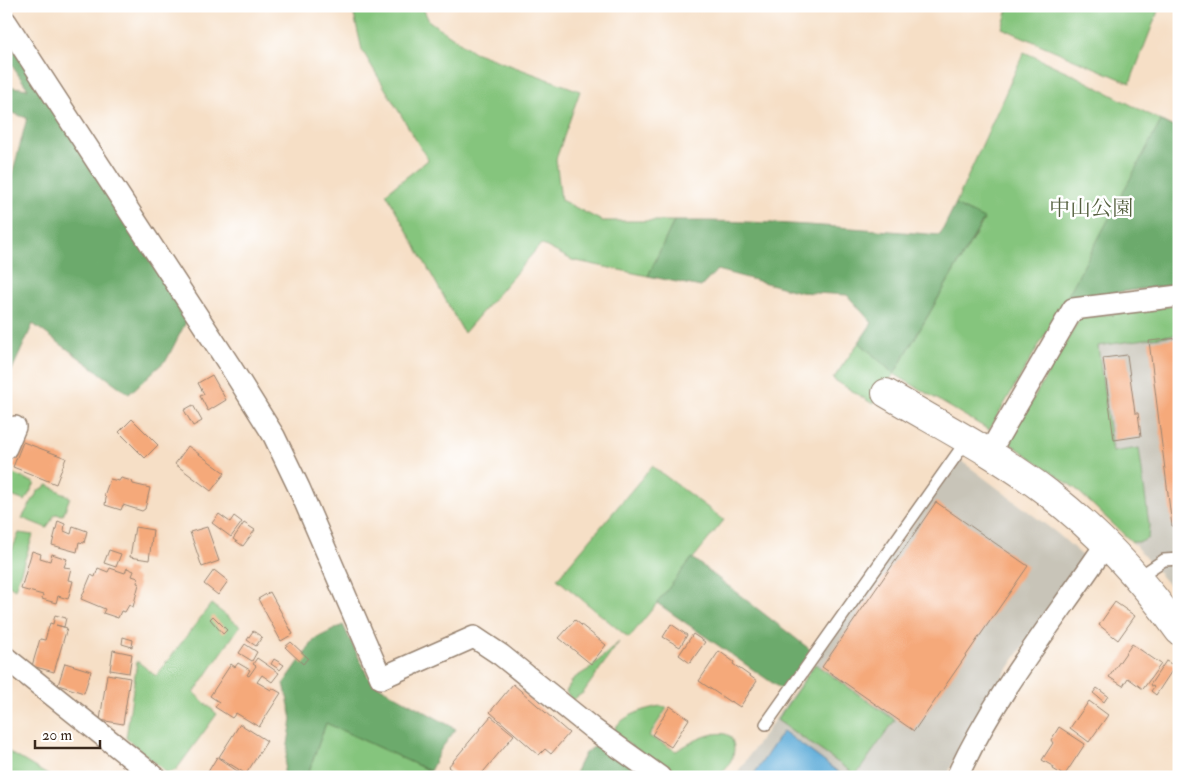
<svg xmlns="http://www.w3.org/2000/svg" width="1185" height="783" viewBox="0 0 1185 783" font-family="'IM FELL Double Pica','Noto Serif JP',serif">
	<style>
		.industrial { fill: #c8c4b8 }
		.green { fill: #85c57d; stroke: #60784e }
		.forest { fill: #6caa6c; stroke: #546a45 }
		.water { fill: #60add9; stroke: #4e6c7c }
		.building { fill: #f5a97a }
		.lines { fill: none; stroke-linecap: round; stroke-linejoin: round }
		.service-casing { stroke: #988472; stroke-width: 14 }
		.minor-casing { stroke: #988472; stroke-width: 24 }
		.tertiary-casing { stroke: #988472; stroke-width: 30 }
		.service { stroke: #fff; stroke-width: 11 }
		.minor { stroke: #fff; stroke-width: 21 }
		.tertiary { stroke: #fff; stroke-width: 28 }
		.labels { text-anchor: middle; stroke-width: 5; stroke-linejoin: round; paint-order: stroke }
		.park-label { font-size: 21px; fill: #55603f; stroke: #fff }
	</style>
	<rect width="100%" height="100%" fill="#fff"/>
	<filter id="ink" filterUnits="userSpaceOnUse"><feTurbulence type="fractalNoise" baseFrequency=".02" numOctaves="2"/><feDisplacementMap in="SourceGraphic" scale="10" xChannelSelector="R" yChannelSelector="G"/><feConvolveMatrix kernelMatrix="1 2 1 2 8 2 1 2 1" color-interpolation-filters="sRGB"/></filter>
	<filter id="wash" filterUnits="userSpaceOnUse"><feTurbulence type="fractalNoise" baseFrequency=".0096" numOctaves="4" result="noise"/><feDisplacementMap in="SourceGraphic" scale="20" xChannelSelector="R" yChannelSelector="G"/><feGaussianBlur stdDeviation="1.12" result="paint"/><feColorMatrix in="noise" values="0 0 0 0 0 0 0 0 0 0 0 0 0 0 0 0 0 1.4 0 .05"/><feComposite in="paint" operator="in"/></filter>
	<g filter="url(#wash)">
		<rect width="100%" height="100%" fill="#f6dfc6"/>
		<g class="industrial">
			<polygon points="1179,305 1179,597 1132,542 1076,489 1008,442 1080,318"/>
			<polygon points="959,459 1058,534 1084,557 986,701 958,749 947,777 734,777"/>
		</g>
		<g class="green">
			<polygon points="352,6 422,6 429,21 474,52 580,91 556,159 561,200 602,221 674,221 648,276 572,260 541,244 464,333 386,193 428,160 362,50"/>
			<polygon points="1009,6 1160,6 1130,83 1002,28"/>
			<polygon points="1024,52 1070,73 1179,130 1179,284 1066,299 989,430 894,374 873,404 833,379 859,342 894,374 984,220 955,205"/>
			<polygon points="1179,305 1179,334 1098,346 1112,452 1139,448 1149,525 1148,538 1141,542 1132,542 1076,489 1008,442 1080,318"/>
			<polygon points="652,466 724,520 629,638 557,579"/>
			<polygon points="6,471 35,483 25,501 6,494"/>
			<polygon points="48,485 70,497 63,515 55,514 47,528 22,518 38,491"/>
			<polygon points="19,533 33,535 15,589 6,583 7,562"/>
			<polygon points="211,604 240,626 194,693 217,714 176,770 167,773 126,738 137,661 156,676"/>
			<polygon points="619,642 583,693 572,700 566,692 573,679 589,669"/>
			<polygon points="815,664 895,720 856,775 777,720"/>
			<path d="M 661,706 L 667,708 L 649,736 L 676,751 C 688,744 716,727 730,736 C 740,753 729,765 718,777 L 682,777 L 675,774 L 613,734 C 615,718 646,708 661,706 Z"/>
			<polygon points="326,723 430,771 428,777 307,777"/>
			<polygon points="6,750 51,777 6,777"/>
		</g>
		<g class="forest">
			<polygon points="6,37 188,318 167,359 129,394 33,324 6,383 6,198 27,118 6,111 6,86 28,89 6,57"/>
			<polygon points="1161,121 1179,130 1179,284 1066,299"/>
			<path d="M 955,205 L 984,219 L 894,374 L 859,342 L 872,323 L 847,295 L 800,292 L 717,270 L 701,287 L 648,276 L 674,221 C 763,220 852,228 940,235 Z"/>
			<polygon points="692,558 812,651 784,691 657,603"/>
			<polygon points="343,625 368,677 382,688 456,729 441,749 430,771 326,723 307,777 283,777 292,719 284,683 315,639"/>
			<polygon points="600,743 649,777 573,777 585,753"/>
		</g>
		<polygon class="water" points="783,731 845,777 752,777"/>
		<g id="blocks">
			<g class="building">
				<polygon points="1179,338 1179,526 1172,526 1149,341"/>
				<polygon points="1127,355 1135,413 1138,413 1141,436 1114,440 1103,358"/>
				<polygon points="212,375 226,400 208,411 200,396 204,394 198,383"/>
				<polygon points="193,405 202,421 193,426 184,410"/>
				<polygon points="132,419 158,445 145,458 119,432"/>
				<polygon points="23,442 66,458 56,484 13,467"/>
				<polygon points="188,446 225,473 211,491 175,464"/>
				<polygon points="121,478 132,481 133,484 150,488 145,509 142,511 123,505 121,510 105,505 106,498 104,496 110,479 119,481"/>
				<polygon points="936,502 1028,566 914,731 822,667"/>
				<polygon points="219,514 230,522 234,516 242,522 231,537 212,523"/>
				<polygon points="58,521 65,524 64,531 71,534 73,526 87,531 84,543 79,542 77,552 52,545"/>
				<polygon points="244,523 255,530 243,546 233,539"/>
				<polygon points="135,527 153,530 149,560 130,557"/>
				<polygon points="207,527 219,561 202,567 190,532"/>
				<polygon points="109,550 121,554 116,567 104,563"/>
				<polygon points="32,551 41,554 40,558 50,561 52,554 67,559 64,567 71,568 68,580 73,581 68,599 58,596 56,603 42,599 43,595 21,589"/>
				<polygon points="98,568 108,572 110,568 125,573 127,568 134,571 132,576 138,578 137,583 139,584 133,607 129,605 125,612 121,611 118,618 103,613 105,609 81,599 91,575 95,577"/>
				<polygon points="214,570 228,581 218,595 204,584"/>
				<polygon points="270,592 293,634 281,641 258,599"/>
				<polygon points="1115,602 1135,616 1118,640 1099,625"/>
				<polygon points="55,615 66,618 64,627 56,625 67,628 54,672 32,666 40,639 45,640 50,623 53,624"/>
				<polygon points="213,616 227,630 223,634 210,619"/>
				<polygon points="575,620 606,645 591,664 559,638"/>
				<polygon points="671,624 687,635 680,647 663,637"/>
				<polygon points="253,631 262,637 256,646 247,640"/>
				<polygon points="693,634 705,642 690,663 679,655"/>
				<polygon points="123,637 133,640 132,647 122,644"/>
				<polygon points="291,642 308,658 303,664 285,647"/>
				<polygon points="245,644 257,652 252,661 239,653"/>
				<polygon points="1132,644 1161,664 1143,689 1128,678 1123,686 1109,677"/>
				<polygon points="113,650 132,654 129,673 110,670"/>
				<polygon points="719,651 734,662 733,664 757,681 740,707 731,701 730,702 699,681"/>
				<polygon points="257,658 279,673 272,682 262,675 257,682 271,690 272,688 281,693 259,727 236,713 232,718 215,707 219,702 210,696 231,664 235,667 238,663 250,670 247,675 249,676 256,666 253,664"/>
				<polygon points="274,659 284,665 280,670 271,664"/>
				<polygon points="1166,661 1175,666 1156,695 1151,691 1154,687 1150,685"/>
				<polygon points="65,663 91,671 84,693 58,685"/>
				<polygon points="107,674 130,678 123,724 100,720"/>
				<polygon points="513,684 569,733 551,754 545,749 539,755 490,712"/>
				<polygon points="1097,688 1108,696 1104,702 1093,693"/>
				<polygon points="1089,701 1108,715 1089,742 1070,728"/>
				<polygon points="670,706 689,719 671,747 652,735"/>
				<polygon points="491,716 514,735 479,777 460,777 448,767"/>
				<polygon points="240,724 267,741 246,774 219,757"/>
				<polygon points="1059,727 1085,744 1066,773 1063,775 1053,769 1054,767 1042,760 1053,743 1051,740"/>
				<polygon points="217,757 240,773 238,777 205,777"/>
			</g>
		</g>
	</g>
	<g filter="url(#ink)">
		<use href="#blocks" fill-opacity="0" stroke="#988472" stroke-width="1"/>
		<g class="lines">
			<g class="service-casing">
				<g id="service">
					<polyline points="1137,578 1164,560 1179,559"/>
					<polyline points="766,724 967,440"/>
				</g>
			</g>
			<g class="minor-casing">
				<g id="minor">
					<polyline points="6,22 232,369 274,436 299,488 381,678 474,637 501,655 593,729 660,777"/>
					<polyline points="6,448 15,427"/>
					<polyline points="989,453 1073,309 1179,296"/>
					<polyline points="6,658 155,777"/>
					<path d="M 957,777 C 995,693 1055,620 1106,544"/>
				</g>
			</g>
			<g class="tertiary-casing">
				<path id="tertiary" d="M 886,393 C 940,425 997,454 1048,493 C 1098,532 1142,579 1179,631"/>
			</g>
			<use href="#service" class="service"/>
			<use href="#minor" class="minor"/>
			<use href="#tertiary" class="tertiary"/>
		</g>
	</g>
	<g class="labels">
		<g class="park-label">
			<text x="1091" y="215">中山公園</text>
		</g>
	</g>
	<rect width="1185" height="783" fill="none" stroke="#fff" stroke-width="25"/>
	<path d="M35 740v8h65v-8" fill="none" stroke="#3b2a1e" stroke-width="2.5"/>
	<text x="42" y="740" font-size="15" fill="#3b2a1e" stroke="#ffffff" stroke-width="4" paint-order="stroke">20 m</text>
</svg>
